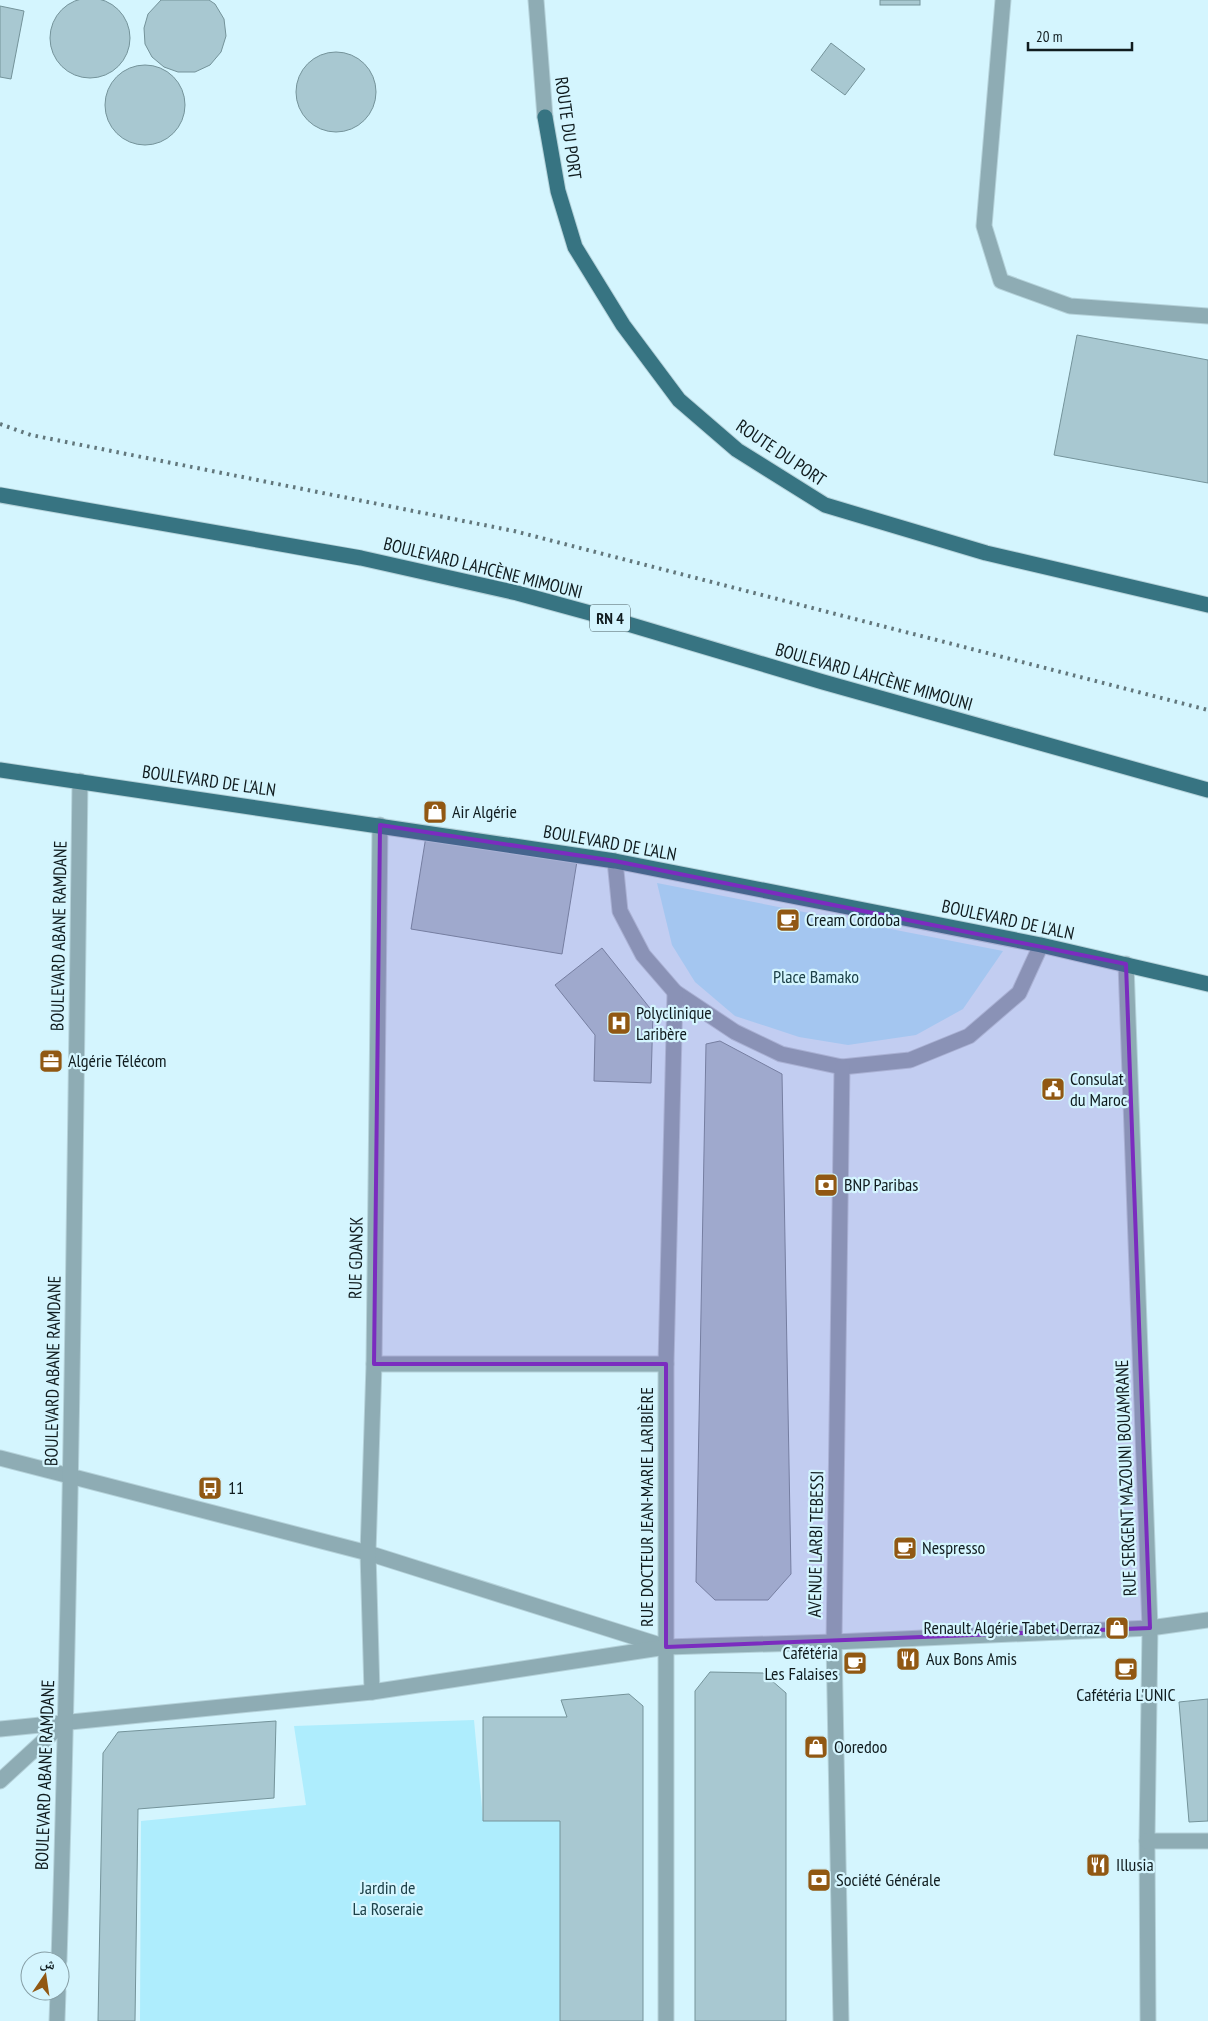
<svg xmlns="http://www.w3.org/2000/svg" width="1208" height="2021" viewBox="0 0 1208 2021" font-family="'PT Sans Narrow','Noto Naskh Arabic',sans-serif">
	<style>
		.green { fill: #aeedfd }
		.building { fill: #a8c8d1; stroke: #74939a }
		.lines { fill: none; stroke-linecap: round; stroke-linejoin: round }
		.minor-casing { stroke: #b5d2da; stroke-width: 17 }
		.major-casing { stroke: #b5d2da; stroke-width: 17 }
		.minor { stroke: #8eacb4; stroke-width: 15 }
		.major { stroke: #377482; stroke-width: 15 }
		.rail { stroke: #62777c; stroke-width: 4; stroke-dasharray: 2.5 5; stroke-linecap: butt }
		.marked { fill: #7b2cbf; fill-opacity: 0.2; stroke: #7b2cbf; stroke-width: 4; stroke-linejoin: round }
		.labels { text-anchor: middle; stroke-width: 4.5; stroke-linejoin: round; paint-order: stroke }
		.shield { fill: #d4f5fe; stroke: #4b5d62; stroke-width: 1 }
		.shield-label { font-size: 16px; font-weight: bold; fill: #101c1f }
		.street-label { font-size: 18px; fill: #101c1f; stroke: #d4f5fe }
		.poi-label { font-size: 18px; fill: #101c1f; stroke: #d4f5fe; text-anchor: start }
		.park-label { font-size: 18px; fill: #1d4149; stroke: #d4f5fe }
	</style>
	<rect width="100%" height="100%" fill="#d4f5fe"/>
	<g class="green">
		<polygon points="657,883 1003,951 963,1009 916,1035 848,1045 799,1037 735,1016 695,982 672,945"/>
		<polygon points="474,1720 483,1819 567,1813 567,2021 140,2021 141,1821 306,1805 294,1726"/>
	</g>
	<g class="building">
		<circle cx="90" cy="38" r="40"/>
		<polygon points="161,0 209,0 215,4 224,19 226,36 221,52 210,65 195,72 178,72 164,67 152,57 145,44 144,28 148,14"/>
		<rect x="880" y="0" width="40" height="5"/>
		<polygon points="0,6 24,11 11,79 0,77"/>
		<polygon points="831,43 865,69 845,95 811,70"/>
		<circle cx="336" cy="92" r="40"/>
		<circle cx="145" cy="105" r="40"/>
		<polygon points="1077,335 1208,360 1208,483 1054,455"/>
		<polygon points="427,830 578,855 562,954 411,929"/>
		<polygon points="602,948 653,1012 651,1083 594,1081 595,1035 555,985"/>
		<polygon points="720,1041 782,1074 791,1574 768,1600 715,1600 696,1582 706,1044"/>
		<polygon points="710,1672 763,1673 786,1693 786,2021 695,2021 695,1691"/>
		<polygon points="629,1694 643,1706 643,2021 560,2021 560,1821 483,1821 483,1717 567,1717 561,1700"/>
		<polygon points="1208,1699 1208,1821 1189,1822 1179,1702"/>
		<polygon points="276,1721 274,1798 138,1809 135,2021 98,2021 103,1753 118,1732"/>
	</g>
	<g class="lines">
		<g class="minor-casing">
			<g id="minor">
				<polyline points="536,0 545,117"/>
				<polyline points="1003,0 984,226 1001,281 1070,306 1208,316"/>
				<polyline points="615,861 620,911 643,955 675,992 735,1032 781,1054 842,1067 910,1060 969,1036 1019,993 1041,945"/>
				<polyline points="1126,964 1150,1628 1147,1841 1148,2021"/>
				<polyline points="374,1364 666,1364"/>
				<polyline points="0,1458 368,1553 663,1646"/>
				<polyline points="372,1692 368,1553 374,1364 380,825"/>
				<polyline points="0,1729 372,1692 666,1647 834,1642 1150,1628 1208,1620"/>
				<polyline points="0,1781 62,1724"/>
				<polyline points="1147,1841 1208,1841"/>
				<path d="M 59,1961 C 71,1568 75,1174 80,781"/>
				<polyline points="57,2021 58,1991"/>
				<polyline points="666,2021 666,1364 675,992"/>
				<polyline points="841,2021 834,1642 842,1067"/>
			</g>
		</g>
		<g class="major-casing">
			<g id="major">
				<polyline points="545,117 558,191 575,247 623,325 679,400 737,450 825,505 986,553 1208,605"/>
				<polyline points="0,495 361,558 517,593 601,616 823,682 1208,790"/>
				<polyline points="0,770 615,861 1041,945 1208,984"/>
			</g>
		</g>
		<use href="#minor" class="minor"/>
		<use href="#major" class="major"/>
		<polyline class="rail" points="0,424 31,435 514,531 1208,710"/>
	</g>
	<path class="marked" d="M 380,825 L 615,861 L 1126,964 L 1150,1628 L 666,1647 L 666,1364 L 374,1364 Z"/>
	<defs>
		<g id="shop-square" transform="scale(1.25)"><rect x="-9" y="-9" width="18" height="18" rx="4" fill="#915813" stroke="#d4f5fe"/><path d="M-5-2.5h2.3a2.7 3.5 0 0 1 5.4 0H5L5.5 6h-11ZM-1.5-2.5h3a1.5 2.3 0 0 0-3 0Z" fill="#fff"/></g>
		<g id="cafe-square" transform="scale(1.25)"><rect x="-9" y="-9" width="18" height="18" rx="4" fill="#915813" stroke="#d4f5fe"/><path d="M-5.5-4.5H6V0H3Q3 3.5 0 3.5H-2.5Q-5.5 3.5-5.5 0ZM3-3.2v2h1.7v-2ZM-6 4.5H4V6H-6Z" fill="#fff"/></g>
		<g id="hospital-square" transform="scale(1.25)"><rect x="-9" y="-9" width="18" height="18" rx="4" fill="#915813" stroke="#d4f5fe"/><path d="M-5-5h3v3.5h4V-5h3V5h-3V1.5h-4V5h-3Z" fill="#fff"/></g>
		<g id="office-square" transform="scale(1.25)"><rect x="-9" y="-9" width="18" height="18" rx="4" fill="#915813" stroke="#d4f5fe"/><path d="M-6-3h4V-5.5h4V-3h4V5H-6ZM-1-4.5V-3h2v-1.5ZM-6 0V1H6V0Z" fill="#fff"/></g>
		<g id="civic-square" transform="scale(1.25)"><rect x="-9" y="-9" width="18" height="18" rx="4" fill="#915813" stroke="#d4f5fe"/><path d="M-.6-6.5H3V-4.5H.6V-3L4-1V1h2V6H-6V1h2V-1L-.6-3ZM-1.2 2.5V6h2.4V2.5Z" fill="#fff"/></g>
		<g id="bank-square" transform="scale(1.25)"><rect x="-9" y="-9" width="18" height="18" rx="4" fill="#915813" stroke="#d4f5fe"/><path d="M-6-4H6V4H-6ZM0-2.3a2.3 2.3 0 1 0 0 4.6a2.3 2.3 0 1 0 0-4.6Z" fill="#fff"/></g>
		<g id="bus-square" transform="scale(1.25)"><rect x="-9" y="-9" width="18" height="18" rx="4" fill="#915813" stroke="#d4f5fe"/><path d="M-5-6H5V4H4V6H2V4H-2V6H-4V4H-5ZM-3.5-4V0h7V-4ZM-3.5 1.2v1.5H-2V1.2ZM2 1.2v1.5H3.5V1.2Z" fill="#fff"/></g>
		<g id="restaurant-square" transform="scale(1.25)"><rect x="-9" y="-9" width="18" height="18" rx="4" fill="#915813" stroke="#d4f5fe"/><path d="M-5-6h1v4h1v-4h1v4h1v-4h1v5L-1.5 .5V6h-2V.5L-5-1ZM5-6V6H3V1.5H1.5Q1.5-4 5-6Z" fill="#fff"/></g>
	</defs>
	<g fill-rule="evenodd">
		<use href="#shop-square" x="435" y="812"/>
		<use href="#cafe-square" x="788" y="920"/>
		<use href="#hospital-square" x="619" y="1023"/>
		<use href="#office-square" x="51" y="1061"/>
		<use href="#civic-square" x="1053" y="1089"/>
		<use href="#bank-square" x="826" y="1185"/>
		<use href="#bus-square" x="210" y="1488"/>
		<use href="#cafe-square" x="905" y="1548"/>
		<use href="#shop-square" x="1117" y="1628"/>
		<use href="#restaurant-square" x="908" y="1659"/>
		<use href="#cafe-square" x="855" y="1663"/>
		<use href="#cafe-square" x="1126" y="1669"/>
		<use href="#shop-square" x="816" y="1747"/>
		<use href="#restaurant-square" x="1098" y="1865"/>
		<use href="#bank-square" x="819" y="1880"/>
	</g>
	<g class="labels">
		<rect class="shield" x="590" y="604.5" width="40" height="27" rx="4"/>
		<g class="shield-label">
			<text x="610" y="624">RN 4</text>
		</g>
		<g class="street-label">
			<text transform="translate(568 128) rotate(82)" y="6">ROUTE DU PORT</text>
			<text transform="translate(781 453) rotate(34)" y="6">ROUTE DU PORT</text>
			<text transform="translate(483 568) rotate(14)" y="6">BOULEVARD LAHCÈNE MIMOUNI</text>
			<text transform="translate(874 677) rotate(16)" y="6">BOULEVARD LAHCÈNE MIMOUNI</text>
			<text transform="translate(209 781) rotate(8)" y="6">BOULEVARD DE L'ALN</text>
			<text transform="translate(610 843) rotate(10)" y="6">BOULEVARD DE L'ALN</text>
			<text transform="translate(1008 920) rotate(12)" y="6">BOULEVARD DE L'ALN</text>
			<text transform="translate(59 936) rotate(-89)" y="6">BOULEVARD ABANE RAMDANE</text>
			<text transform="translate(356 1258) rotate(-89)" y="6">RUE GDANSK</text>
			<text transform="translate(53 1371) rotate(-89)" y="6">BOULEVARD ABANE RAMDANE</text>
			<text transform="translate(1126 1478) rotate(-92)" y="6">RUE SERGENT MAZOUNI BOUAMRANE</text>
			<text transform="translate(647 1507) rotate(-90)" y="6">RUE DOCTEUR JEAN-MARIE LARIBIÈRE</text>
			<text transform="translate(816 1544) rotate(-89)" y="6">AVENUE LARBI TEBESSI</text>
			<text transform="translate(45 1775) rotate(-88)" y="6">BOULEVARD ABANE RAMDANE</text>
		</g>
		<g class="poi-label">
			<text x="452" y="818">Air Algérie</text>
			<text x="806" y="926">Cream Cordoba</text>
			<text x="636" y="1019">Polyclinique<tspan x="636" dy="21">Laribère</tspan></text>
			<text x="68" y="1067">Algérie Télécom</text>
			<text x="1070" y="1085">Consulat<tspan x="1070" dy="21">du Maroc</tspan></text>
			<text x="844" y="1191">BNP Paribas</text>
			<text x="228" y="1494">11</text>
			<text x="922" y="1554">Nespresso</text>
			<text x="1100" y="1634" text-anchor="end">Renault Algérie Tabet Derraz</text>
			<text x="838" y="1659" text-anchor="end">Cafétéria<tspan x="838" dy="21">Les Falaises</tspan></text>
			<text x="926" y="1665">Aux Bons Amis</text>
			<text x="1126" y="1701" text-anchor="middle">Cafétéria L'UNIC</text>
			<text x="834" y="1753">Ooredoo</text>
			<text x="1116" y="1871">Illusia</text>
			<text x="836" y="1886">Société Générale</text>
		</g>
		<g class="park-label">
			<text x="816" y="983">Place Bamako</text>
			<text x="388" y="1894">Jardin de<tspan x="388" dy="21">La Roseraie</tspan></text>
		</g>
	</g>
	<g transform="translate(45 1976) rotate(13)"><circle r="24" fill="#d4f5fe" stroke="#869ea5"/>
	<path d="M0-4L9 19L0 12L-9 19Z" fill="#915813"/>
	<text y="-8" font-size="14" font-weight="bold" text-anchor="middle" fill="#101c1f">ش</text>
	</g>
	<path d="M1028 42v8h104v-8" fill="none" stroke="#101c1f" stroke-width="2.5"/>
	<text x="1036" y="42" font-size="15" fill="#101c1f" stroke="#d4f5fe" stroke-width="4" paint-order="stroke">20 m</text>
</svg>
